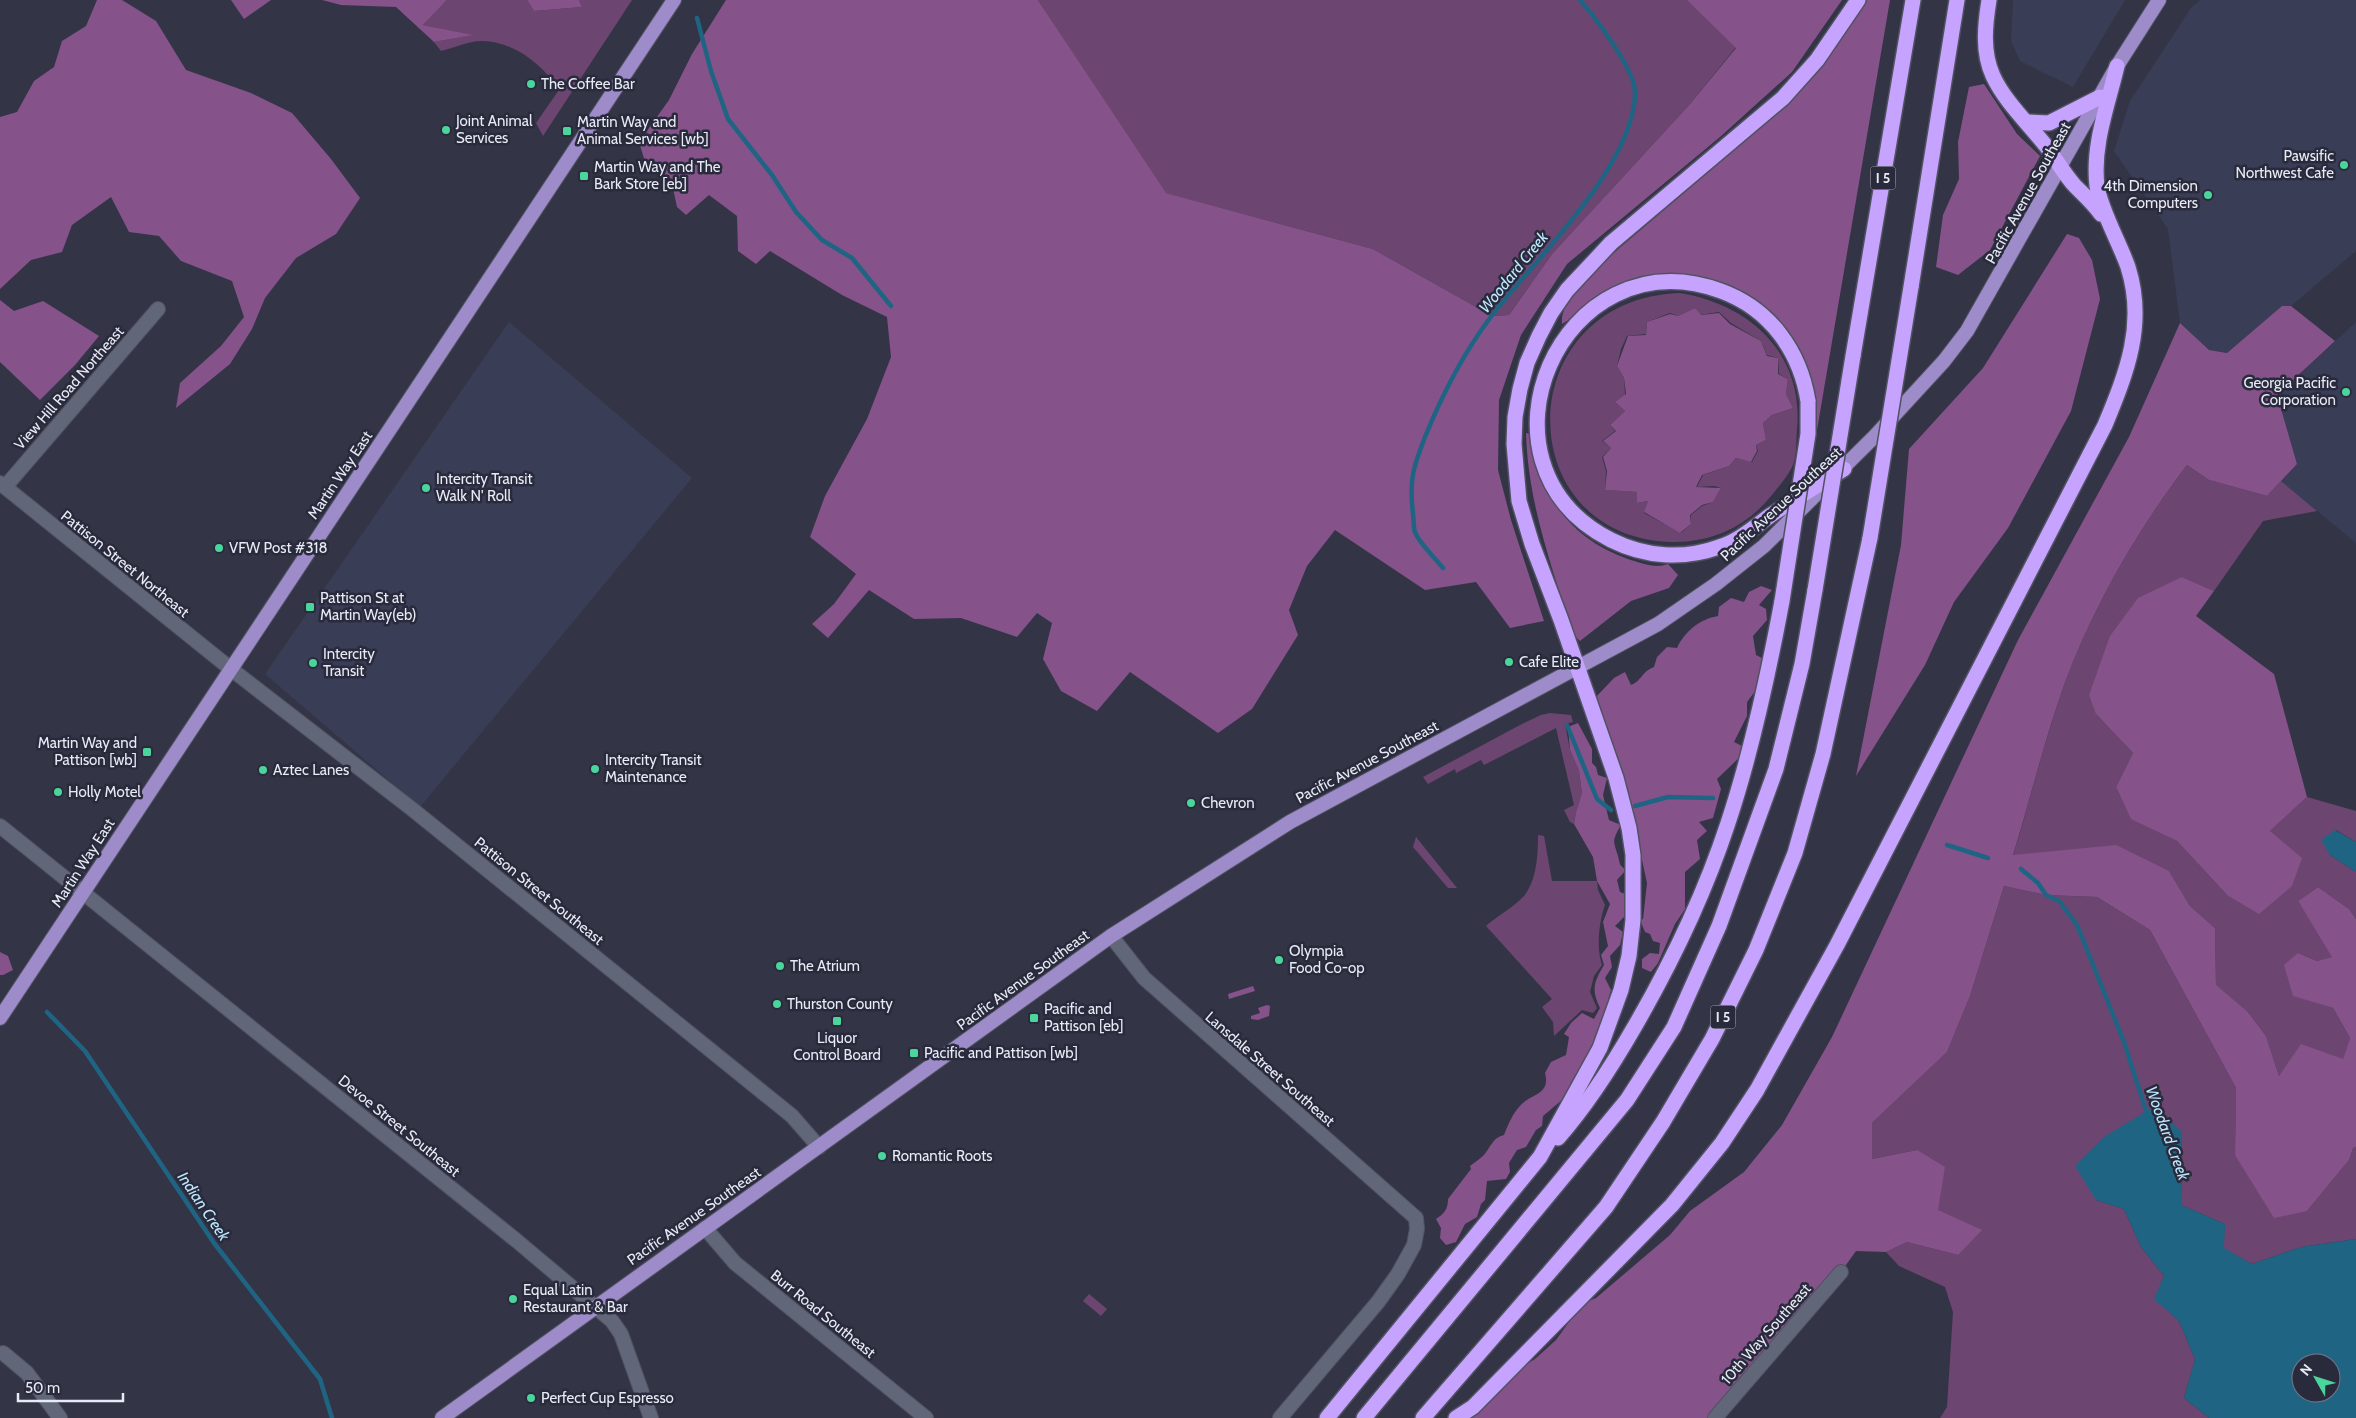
<svg xmlns="http://www.w3.org/2000/svg" width="2356" height="1418" viewBox="0 0 2356 1418" font-family="Cabin,sans-serif">
	<style>
		.built { fill: #393d55 }
		.green { fill: #6d4571; fill-rule: evenodd }
		.forest { fill: #85528a }
		.water { fill: #1f6583; fill-rule: evenodd }
		.lines { fill: none; stroke-linecap: round; stroke-linejoin: round }
		.stream { stroke: #1f6583; stroke-width: 4.5 }
		.minor-casing { stroke: #505261; stroke-width: 16 }
		.tertiary-casing { stroke: #505261; stroke-width: 16 }
		.primary-casing { stroke: #505261; stroke-width: 16 }
		.motorway-casing { stroke: #505261; stroke-width: 18 }
		.minor { stroke: #626679; stroke-width: 14 }
		.tertiary { stroke: #626679; stroke-width: 14 }
		.primary { stroke: #9e8bc9; stroke-width: 14 }
		.motorway { stroke: #c6a3fe; stroke-width: 15 }
		.motorway-bridge-casing { stroke: #505261; stroke-width: 18; stroke-linecap: butt }
		.motorway-bridge { stroke: #c6a3fe; stroke-width: 15 }
		.poi-dot { fill: #4bd49b; stroke: #292b3c; stroke-width: 2 }
		.labels { text-anchor: middle; stroke-width: 5; stroke-linejoin: round; paint-order: stroke }
		.shield { fill: #292b3c; stroke: #afb1be; stroke-width: 1 }
		.shield-label { font-size: 14px; font-weight: bold; fill: #e8eaf6 }
		.poi-label { font-size: 15px; fill: #e8eaf6; stroke: #292b3c; text-anchor: start }
		.street-label { font-size: 15px; fill: #e8eaf6; stroke: #292b3c }
		.water-label { font-size: 16px; font-style: italic; fill: #bee8ff; stroke: #292b3c }
	</style>
	<rect width="100%" height="100%" fill="#333547"/>
	<g class="built">
		<polygon points="2013,0 2125,0 2073,87 2020,61 2011,41"/>
		<polygon points="2200,0 2356,0 2356,251 2291,306 2282,306 2227,353 2209,350 2180,323 2168,229 2114,151 2130,101 2191,8"/>
		<polygon points="509,322 692,478 420,807 265,674"/>
		<polygon points="2356,322 2356,543 2281,481 2297,464 2277,395"/>
	</g>
	<g class="green">
		<path d="M 447,0 L 527,0 L 534,11 L 582,7 L 579,0 L 632,0 L 543,136 L 536,123 L 559,90 C 543,65 515,42 483,41 C 470,40 454,48 441,51 L 434,42 L 471,35 L 423,25 Z"/>
		<polygon points="1038,0 1688,0 1736,47 1690,104 1552,254 1509,315 1492,316 1373,249 1165,193"/>
		<path d="M 1680,293 C 1751,305 1804,354 1797,430 C 1796,440 1797,455 1793,465 C 1789,475 1773,494 1765,503 C 1741,529 1709,542 1674,542 C 1508,540 1508,299 1680,293 ZM 1695,308 L 1700,315 L 1719,312 L 1731,323 L 1761,341 L 1767,355 L 1778,358 L 1779,374 L 1788,379 L 1786,394 L 1793,408 L 1772,415 L 1763,423 L 1766,440 L 1756,445 L 1758,451 L 1752,462 L 1736,458 L 1729,466 L 1703,475 L 1697,487 L 1714,486 L 1721,488 L 1713,502 L 1702,506 L 1691,515 L 1691,524 L 1681,533 L 1644,513 L 1648,501 L 1637,503 L 1637,492 L 1605,490 L 1606,471 L 1602,457 L 1611,448 L 1602,441 L 1615,431 L 1610,425 L 1625,411 L 1615,402 L 1625,395 L 1624,378 L 1617,366 L 1621,349 L 1627,336 L 1646,334 L 1647,322 L 1670,313 L 1678,316 Z"/>
		<path d="M 2187,465 L 2209,480 L 2267,496 L 2281,481 L 2317,511 L 2263,521 L 2214,591 L 2182,577 L 2096,714 L 2133,753 L 2116,787 L 2131,818 L 2177,841 L 2227,895 L 2270,831 L 2307,797 L 2356,811 L 2356,842 L 2336,830 L 2330,855 L 2356,872 L 2356,919 L 2349,909 L 2318,887 L 2298,901 L 2333,957 L 2317,961 L 2298,953 L 2293,995 L 2333,1008 L 2350,1038 L 2343,1060 L 2279,1076 L 2266,1036 L 2248,1012 L 2216,986 L 2215,928 L 2190,906 L 2169,871 L 2013,856 C 2030,800 2044,743 2063,688 C 2092,608 2136,532 2187,465 Z"/>
		<polygon points="1550,713 1571,715 1573,722 1565,724 1570,750 1579,771 1582,793 1576,812 1574,824 1570,822 1564,810 1574,805 1556,728 1484,765 1481,760 1456,773 1455,769 1428,784 1423,777 1520,725 1541,715"/>
		<path d="M 1538,835 L 1544,836 L 1552,881 L 1597,881 L 1598,890 L 1605,905 C 1599,922 1596,948 1602,965 L 1594,976 L 1590,992 L 1597,1008 L 1593,1013 L 1582,1010 L 1554,1036 L 1553,1022 L 1542,1007 L 1552,999 L 1486,926 C 1497,916 1514,907 1524,896 C 1537,880 1538,854 1538,835 Z"/>
		<polygon points="1416,837 1457,888 1448,888 1413,847"/>
		<polygon points="2004,886 2046,895 2097,897 2150,930 2236,1088 2235,1155 2307,1211 2349,1160 2353,1148 2356,1147 2356,1239 2301,1247 2252,1264 2223,1248 2225,1224 2181,1205 2182,1132 2096,1200 2124,1209 2141,1247 2164,1276 2155,1299 2179,1321 2195,1359 2184,1398 2209,1418 1940,1418 1947,1407 1953,1312 1945,1287 1899,1266 1886,1252 1907,1242 1958,1255 1937,1210 1917,1150 1872,1159 1872,1123 1947,1052 1970,996"/>
		<polygon points="1089,1294 1107,1309 1101,1316 1083,1301"/>
	</g>
	<g class="forest">
		<polygon points="97,0 122,0 156,21 186,70 251,93 292,113 331,159 360,198 336,234 296,258 265,298 252,329 230,364 176,408 180,383 221,346 244,317 232,281 181,261 159,236 129,232 111,197 72,225 62,252 31,260 0,289 0,117 17,112 34,81 54,67 62,41 86,26"/>
		<polygon points="231,0 271,0 244,19"/>
		<polygon points="322,0 447,0 423,25 473,35 434,42 396,7 341,5"/>
		<polygon points="527,0 579,0 582,7 534,11"/>
		<polygon points="726,0 1038,0 1166,193 1373,249 1492,316 1509,315 1552,254 1690,104 1736,48 1687,0 1842,0 1792,72 1720,137 1567,264 1521,335 1499,400 1498,470 1511,520 1544,621 1510,628 1476,582 1425,590 1335,530 1307,566 1289,610 1298,635 1252,709 1218,733 1130,672 1097,711 1061,691 1043,659 1052,623 1037,613 1017,637 961,618 914,619 869,590 828,638 812,624 834,604 856,574 810,537 825,496 867,419 891,357 887,317 842,295 770,251 756,264 738,251 737,216 709,195 686,215 677,207 671,179 646,165 639,142 669,100 692,54"/>
		<path d="M 1866,0 L 1890,0 L 1815,442 C 1828,332 1736,250 1628,282 C 1612,287 1595,296 1582,308 C 1575,313 1570,320 1562,324 C 1560,304 1582,284 1595,269 L 1768,121 L 1804,87 L 1833,51 Z"/>
		<polygon points="1984,84 2017,134 2040,156 1990,250 1958,275 1936,267 1943,215 1959,179 1958,142 1969,87"/>
		<polygon points="2067,234 2079,238 2092,260 2100,299 2071,411 2008,528 1954,602 1925,665 1856,776 1901,545 1909,449 1983,368"/>
		<polygon points="0,300 14,311 43,301 99,336 75,365 40,400 0,362"/>
		<path d="M 2282,306 L 2291,306 L 2335,341 L 2277,395 L 2297,464 L 2267,496 L 2209,480 L 2187,465 C 2136,532 2092,608 2063,688 C 2044,742 2030,800 2013,855 L 2116,845 L 2169,871 L 2190,906 L 2215,928 L 2216,985 L 2248,1012 L 2266,1036 L 2279,1076 L 2301,1044 L 2343,1059 L 2350,1038 L 2333,1008 L 2293,996 L 2284,965 L 2298,953 L 2317,961 L 2332,957 L 2298,901 L 2318,887 L 2349,909 L 2356,919 L 2356,1147 L 2353,1148 L 2349,1160 L 2307,1211 L 2274,1218 L 2235,1155 L 2236,1088 L 2150,930 L 2097,897 L 2046,895 L 2004,886 L 1970,996 L 1947,1052 L 1872,1123 L 1872,1159 L 1917,1150 L 1945,1167 L 1938,1210 L 1982,1230 L 1958,1255 L 1907,1242 L 1886,1252 L 1856,1251 L 1841,1272 L 1716,1418 L 1469,1418 L 1515,1371 L 1535,1359 L 1556,1340 L 1582,1304 L 1596,1298 L 1670,1235 L 1690,1211 L 1744,1172 L 1782,1125 L 1832,1037 L 2018,640 L 2129,437 L 2180,323 L 2209,350 L 2227,353 Z"/>
		<polygon points="1695,308 1701,315 1719,313 1730,324 1761,341 1767,356 1778,358 1778,374 1788,379 1786,394 1793,408 1772,415 1763,423 1766,440 1756,445 1757,451 1751,462 1736,458 1729,466 1702,475 1696,487 1721,488 1713,502 1702,505 1690,515 1691,524 1680,533 1644,512 1648,501 1637,503 1637,492 1605,490 1607,471 1603,457 1611,448 1603,441 1616,431 1610,425 1625,411 1615,402 1626,394 1624,378 1617,366 1628,336 1646,335 1647,322 1670,314 1678,316"/>
		<path d="M 1526,433 L 1530,434 C 1540,494 1568,538 1628,559 C 1641,563 1655,569 1668,564 L 1678,575 L 1669,588 L 1631,601 L 1580,641 L 1574,635 C 1552,569 1528,503 1526,433 Z"/>
		<polygon points="2182,577 2214,591 2196,616 2274,674 2307,797 2270,831 2302,858 2292,886 2259,914 2227,895 2177,841 2131,819 2116,787 2133,753 2096,714 2089,695 2110,636 2138,598"/>
		<path d="M 1761,586 L 1772,590 L 1759,605 L 1766,609 L 1767,620 L 1753,636 L 1756,655 L 1762,658 L 1762,676 L 1756,690 L 1747,702 L 1747,716 L 1734,742 L 1742,746 L 1743,754 L 1717,779 L 1721,789 L 1713,818 L 1699,822 L 1707,831 L 1697,840 L 1700,859 L 1685,872 L 1685,909 L 1675,924 L 1658,963 L 1651,972 L 1642,968 L 1642,959 L 1650,953 L 1659,954 L 1660,943 L 1653,941 L 1650,934 L 1645,932 L 1640,920 L 1643,919 L 1647,883 L 1636,832 L 1596,697 L 1614,678 L 1625,672 L 1631,685 C 1642,681 1641,672 1654,667 L 1657,657 L 1667,647 L 1677,648 C 1685,631 1700,619 1718,616 L 1719,607 L 1731,598 L 1744,602 L 1749,592 Z"/>
		<path d="M 1578,723 L 1592,749 L 1592,763 L 1596,767 L 1598,775 L 1607,778 L 1603,795 L 1609,820 L 1621,825 C 1612,841 1613,840 1618,856 C 1620,864 1619,865 1626,870 L 1617,880 L 1620,892 L 1628,895 L 1626,915 L 1615,926 L 1623,932 L 1620,945 L 1610,956 L 1612,967 L 1605,978 L 1611,990 L 1608,1000 L 1610,1010 L 1599,1024 L 1605,1028 L 1599,1039 L 1591,1046 L 1592,1056 L 1586,1070 L 1571,1082 L 1569,1094 L 1543,1116 L 1542,1126 L 1536,1130 L 1526,1147 L 1517,1150 L 1509,1163 L 1510,1172 L 1506,1179 L 1487,1181 L 1485,1200 L 1481,1204 L 1477,1217 L 1465,1224 L 1456,1242 L 1446,1245 L 1440,1238 L 1441,1228 L 1436,1219 C 1444,1214 1448,1209 1448,1199 L 1471,1169 L 1470,1166 C 1475,1162 1480,1159 1484,1155 C 1490,1148 1493,1137 1504,1135 C 1508,1125 1512,1115 1519,1107 C 1530,1093 1551,1096 1545,1073 L 1551,1062 L 1566,1055 L 1569,1037 L 1564,1034 L 1571,1023 L 1582,1013 L 1594,1019 L 1600,1008 C 1591,989 1594,982 1604,965 L 1601,955 L 1608,946 L 1603,922 L 1610,904 L 1597,881 L 1593,857 L 1574,824 L 1576,812 L 1582,793 L 1579,771 L 1570,750 L 1568,727 Z"/>
		<polygon points="0,952 8,956 13,970 3,975 0,975"/>
		<polygon points="1253,986 1255,991 1229,999 1228,994"/>
		<polygon points="1267,1005 1270,1006 1269,1016 1258,1020 1251,1019 1251,1016 1260,1013 1258,1008"/>
	</g>
	<g class="water">
		<polygon points="2335,830 2356,842 2356,872 2330,855 2321,840"/>
		<path d="M 2155,1106 L 2182,1132 L 2181,1205 L 2225,1224 L 2224,1248 L 2252,1264 L 2301,1247 L 2356,1239 L 2356,1418 L 2209,1418 L 2184,1398 L 2195,1359 L 2179,1321 L 2154,1299 L 2164,1276 L 2141,1247 L 2124,1209 L 2096,1200 L 2075,1166 L 2104,1137 ZM 2301,1363 L 2331,1363 L 2331,1393 L 2301,1393 Z"/>
	</g>
	<g class="lines">
		<g class="stream">
			<polyline points="697,18 711,71 728,119 772,175 796,212 822,240 852,258 891,306"/>
			<path d="M 1443,568 C 1436,559 1419,543 1415,532 C 1413,527 1414,519 1413,514 C 1409,480 1413,468 1425,437 C 1442,395 1463,354 1490,318 C 1533,261 1634,167 1635,93 C 1636,71 1595,17 1580,0"/>
			<polyline points="1567,725 1597,799 1611,810"/>
			<polyline points="1635,806 1668,797 1713,798"/>
			<polyline points="1947,845 1988,858"/>
			<polyline points="2021,869 2038,883 2046,895 2059,901 2077,925 2124,1042 2148,1117"/>
			<polyline points="47,1012 85,1051 214,1243 320,1379 332,1418"/>
		</g>
		<g class="minor-casing">
			<g id="minor">
				<polyline points="0,483 231,669"/>
				<polyline points="5,487 158,309"/>
				<polyline points="0,826 517,1241 612,1321 621,1334 651,1418"/>
				<polyline points="1111,936 1144,978 1416,1218 1417,1229 1414,1245 1398,1274 1378,1302 1280,1418"/>
				<polyline points="705,1228 735,1263 926,1418"/>
				<polyline points="3,1353 27,1373 60,1418"/>
				<polyline points="1715,1418 1841,1272"/>
			</g>
		</g>
		<g class="tertiary-casing">
			<polyline id="tertiary" points="231,669 412,809 792,1116 819,1147"/>
		</g>
		<g class="primary-casing">
			<g id="primary">
				<polyline points="0,1018 674,0"/>
				<polyline points="442,1418 1111,936 1290,822 1658,624 1716,584 1764,546 1875,436 1944,361 1967,331 2117,66 2159,0"/>
			</g>
		</g>
		<g class="motorway-casing">
			<g id="motorway">
				<path d="M 1989,0 C 1985,25 1982,52 1993,76 C 2005,102 2028,123 2046,146 C 2056,159 2064,174 2075,186 C 2085,196 2093,203 2101,214"/>
				<polyline points="2026,122 2049,123 2100,97"/>
				<polyline points="1911,287 1957,0"/>
				<polyline points="1853,356 1913,0"/>
				<path d="M 1808,401 C 1800,351 1770,309 1721,291 C 1561,233 1461,464 1611,540 C 1645,557 1683,560 1719,547 C 1739,541 1754,527 1771,515 C 1795,499 1820,484 1844,469"/>
				<path d="M 1558,1138 C 1588,1104 1612,1066 1635,1026 C 1672,962 1705,893 1728,823 C 1752,751 1768,676 1782,601"/>
				<polyline points="1327,1418 1540,1157 1600,1048 1621,990 1629,956 1633,920 1633,855 1629,828 1616,778 1561,620 1532,544 1519,501 1514,444 1515,417 1520,389 1527,363 1539,336 1551,313 1567,290 1611,243 1783,98 1817,60 1858,0"/>
				<polyline points="1364,1418 1627,1100 1674,1027 1719,926 1776,769 1802,664 1815,590"/>
				<polyline points="1423,1418 1606,1207 1663,1122 1712,1039 1756,950 1795,853 1823,754 1870,538"/>
				<path d="M 1456,1418 L 1473,1407 L 1672,1205 L 1722,1143 L 1757,1090 L 1837,945 L 2105,425 C 2127,372 2146,324 2128,267 C 2120,244 2100,208 2097,186 C 2092,145 2108,105 2117,66"/>
			</g>
		</g>
		<use href="#minor" class="minor"/>
		<use href="#tertiary" class="tertiary"/>
		<use href="#primary" class="primary"/>
		<use href="#motorway" class="motorway"/>
		<g class="motorway-bridge-casing">
			<g id="motorway-bridge">
				<polyline points="1870,538 1911,287"/>
				<polyline points="1815,590 1853,356"/>
				<polyline points="1782,601 1808,434 1808,401"/>
			</g>
		</g>
		<use href="#motorway-bridge" class="motorway-bridge"/>
	</g>
	<g class="poi-dot">
		<circle cx="531" cy="84" r="5"/>
		<circle cx="446" cy="130" r="5"/>
		<rect x="562" y="126" width="10" height="10" rx="2.5"/>
		<circle cx="2344" cy="165" r="5"/>
		<rect x="579" y="171" width="10" height="10" rx="2.5"/>
		<circle cx="2208" cy="195" r="5"/>
		<circle cx="2346" cy="392" r="5"/>
		<circle cx="426" cy="488" r="5"/>
		<circle cx="219" cy="548" r="5"/>
		<rect x="305" y="602" width="10" height="10" rx="2.5"/>
		<circle cx="1509" cy="662" r="5"/>
		<circle cx="313" cy="663" r="5"/>
		<rect x="142" y="747" width="10" height="10" rx="2.5"/>
		<circle cx="595" cy="769" r="5"/>
		<circle cx="263" cy="770" r="5"/>
		<circle cx="58" cy="792" r="5"/>
		<circle cx="1191" cy="803" r="5"/>
		<circle cx="1279" cy="960" r="5"/>
		<circle cx="780" cy="966" r="5"/>
		<circle cx="777" cy="1004" r="5"/>
		<rect x="1029" y="1013" width="10" height="10" rx="2.5"/>
		<rect x="832" y="1016" width="10" height="10" rx="2.5"/>
		<rect x="909" y="1048" width="10" height="10" rx="2.5"/>
		<circle cx="882" cy="1156" r="5"/>
		<circle cx="513" cy="1299" r="5"/>
		<circle cx="531" cy="1398" r="5"/>
	</g>
	<g class="labels">
		<g class="shield">
			<rect x="1870.5" y="166.5" width="25" height="23" rx="4"/>
			<rect x="1710.5" y="1005.5" width="25" height="23" rx="4"/>
		</g>
		<g class="shield-label">
			<text x="1883" y="183">I 5</text>
			<text x="1723" y="1022">I 5</text>
		</g>
		<g class="poi-label">
			<text x="541" y="89">The Coffee Bar</text>
			<text x="456" y="126">Joint Animal<tspan x="456" dy="17">Services</tspan></text>
			<text x="577" y="127">Martin Way and<tspan x="577" dy="17">Animal Services [wb]</tspan></text>
			<text x="2334" y="161" text-anchor="end">Pawsific<tspan x="2334" dy="17">Northwest Cafe</tspan></text>
			<text x="594" y="172">Martin Way and The<tspan x="594" dy="17">Bark Store [eb]</tspan></text>
			<text x="2198" y="191" text-anchor="end">4th Dimension<tspan x="2198" dy="17">Computers</tspan></text>
			<text x="2336" y="388" text-anchor="end">Georgia Pacific<tspan x="2336" dy="17">Corporation</tspan></text>
			<text x="436" y="484">Intercity Transit<tspan x="436" dy="17">Walk N' Roll</tspan></text>
			<text x="229" y="553">VFW Post #318</text>
			<text x="320" y="603">Pattison St at<tspan x="320" dy="17">Martin Way(eb)</tspan></text>
			<text x="323" y="659">Intercity<tspan x="323" dy="17">Transit</tspan></text>
			<text x="1519" y="667">Cafe Elite</text>
			<text x="137" y="748" text-anchor="end">Martin Way and<tspan x="137" dy="17">Pattison [wb]</tspan></text>
			<text x="605" y="765">Intercity Transit<tspan x="605" dy="17">Maintenance</tspan></text>
			<text x="273" y="775">Aztec Lanes</text>
			<text x="68" y="797">Holly Motel</text>
			<text x="1201" y="808">Chevron</text>
			<text x="1289" y="956">Olympia<tspan x="1289" dy="17">Food Co-op</tspan></text>
			<text x="790" y="971">The Atrium</text>
			<text x="787" y="1009">Thurston County</text>
			<text x="1044" y="1014">Pacific and<tspan x="1044" dy="17">Pattison [eb]</tspan></text>
			<text x="837" y="1043" text-anchor="middle">Liquor<tspan x="837" dy="17">Control Board</tspan></text>
			<text x="924" y="1058">Pacific and Pattison [wb]</text>
			<text x="892" y="1161">Romantic Roots</text>
			<text x="523" y="1295">Equal Latin<tspan x="523" dy="17">Restaurant &amp; Bar</tspan></text>
			<text x="541" y="1403">Perfect Cup Espresso</text>
		</g>
		<g class="street-label">
			<text transform="translate(2028 193) rotate(-61)" y="5">Pacific Avenue Southeast</text>
			<text transform="translate(69 388) rotate(-49)" y="5">View Hill Road Northeast</text>
			<text transform="translate(340 475) rotate(-56)" y="5">Martin Way East</text>
			<text transform="translate(1781 504) rotate(-43)" y="5">Pacific Avenue Southeast</text>
			<text transform="translate(125 564) rotate(39)" y="5">Pattison Street Northeast</text>
			<text transform="translate(1367 762) rotate(-28)" y="5">Pacific Avenue Southeast</text>
			<text transform="translate(83 863) rotate(-57)" y="5">Martin Way East</text>
			<text transform="translate(539 891) rotate(39)" y="5">Pattison Street Southeast</text>
			<text transform="translate(1023 980) rotate(-36)" y="5">Pacific Avenue Southeast</text>
			<text transform="translate(1270 1069) rotate(41)" y="5">Lansdale Street Southeast</text>
			<text transform="translate(399 1126) rotate(39)" y="5">Devoe Street Southeast</text>
			<text transform="translate(694 1216) rotate(-35)" y="5">Pacific Avenue Southeast</text>
			<text transform="translate(823 1314) rotate(39)" y="5">Burr Road Southeast</text>
			<text transform="translate(1766 1334) rotate(-49)" y="5">10th Way Southeast</text>
		</g>
		<g class="water-label">
			<text transform="translate(1513 272) rotate(-51)" y="6">Woodard Creek</text>
			<text transform="translate(2168 1133) rotate(70)" y="6">Woodard Creek</text>
			<text transform="translate(204 1206) rotate(56)" y="6">Indian Creek</text>
		</g>
	</g>
	<g transform="translate(2316 1378) rotate(309)"><circle r="24" fill="#292b3c" stroke="#757786"/>
	<path d="M0-4L9 19L0 12L-9 19Z" fill="#4bd49b"/>
	<text y="-8" font-size="14" font-weight="bold" text-anchor="middle" fill="#e8eaf6">N</text>
	</g>
	<path d="M18 1393v8h105v-8" fill="none" stroke="#e8eaf6" stroke-width="2.5"/>
	<text x="25" y="1393" font-size="15" fill="#e8eaf6" stroke="#292b3c" stroke-width="4" paint-order="stroke">50 m</text>
</svg>
